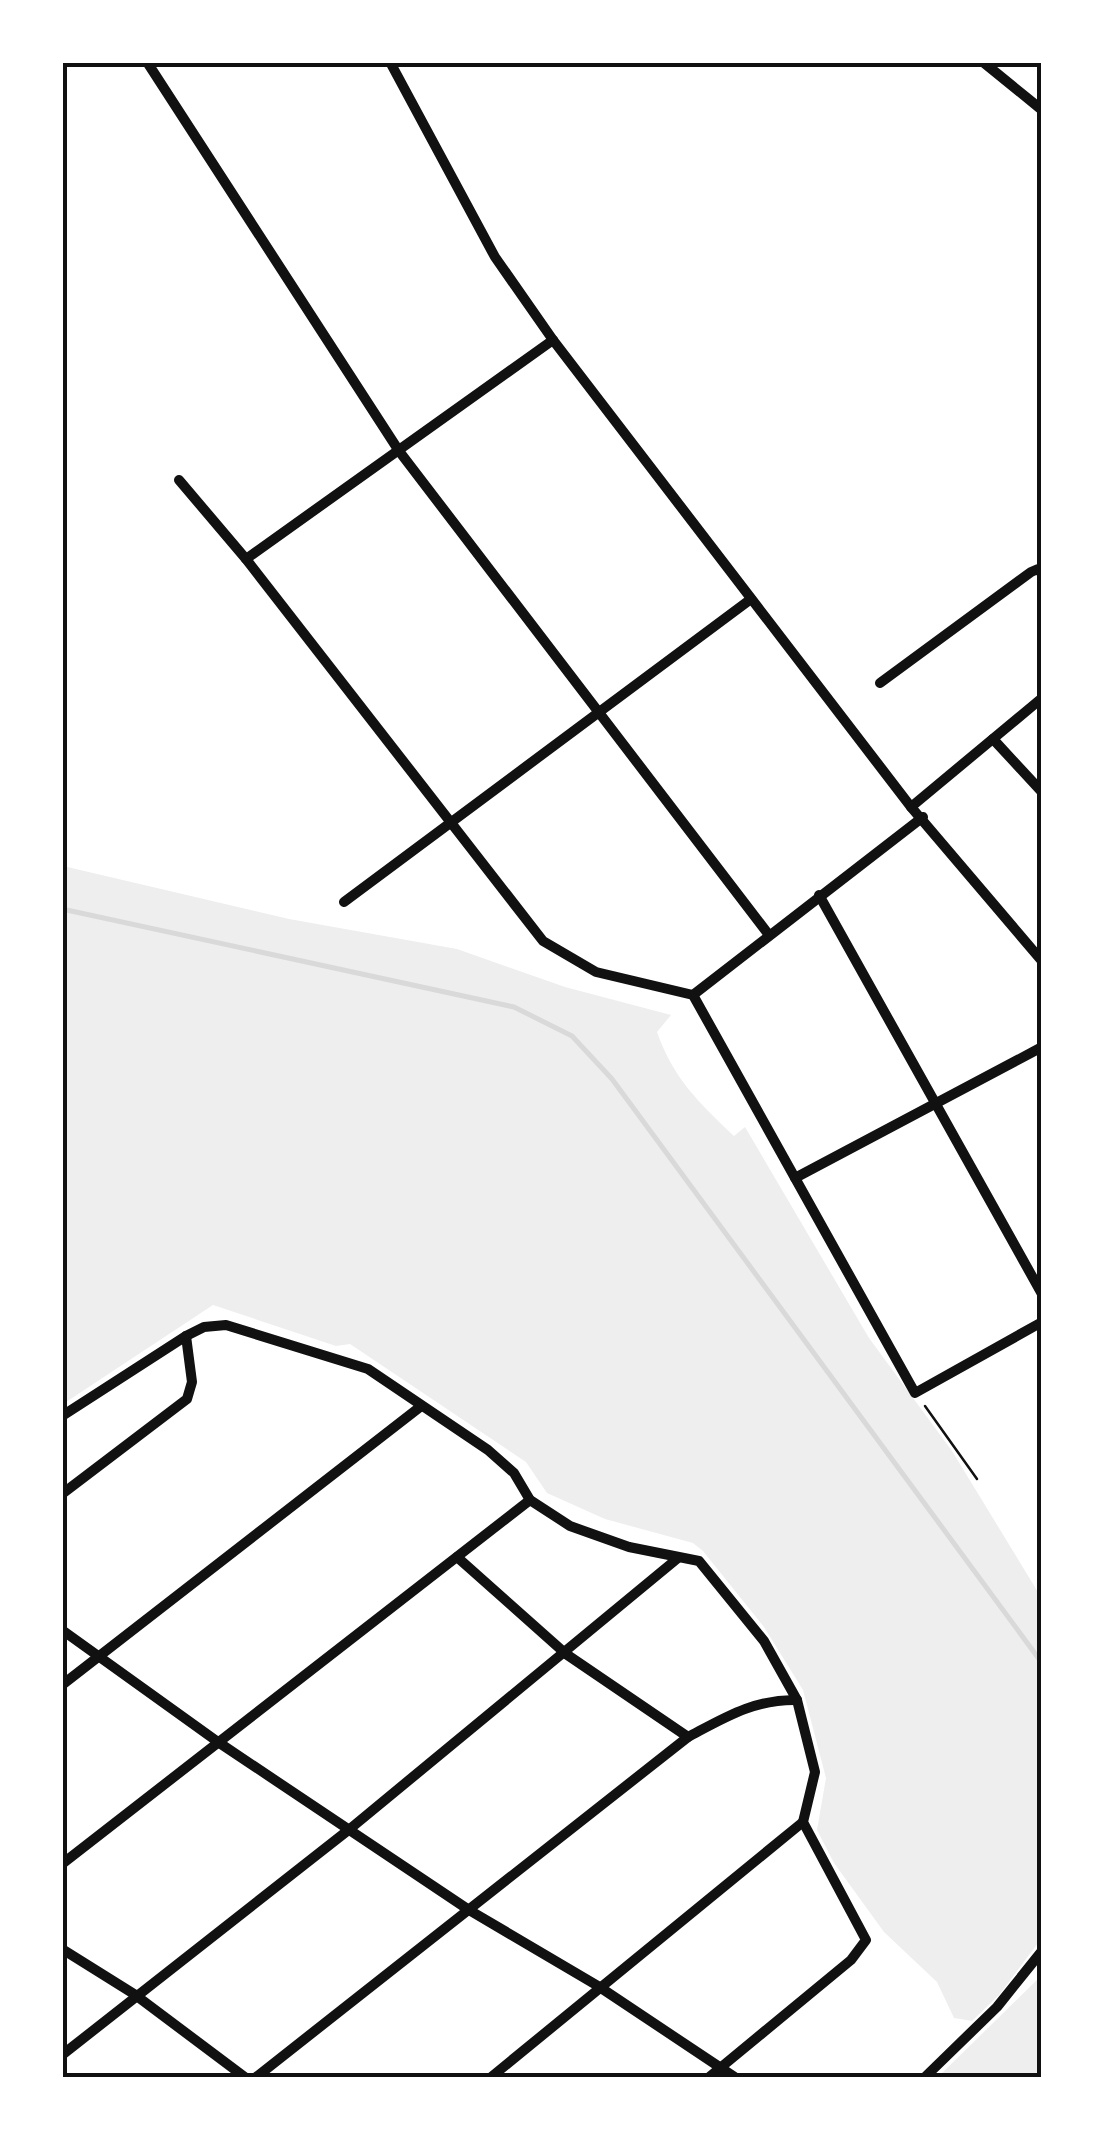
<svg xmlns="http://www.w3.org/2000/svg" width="1104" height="2140" viewBox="0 0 1104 2140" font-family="'Golos Text',sans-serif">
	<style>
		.green { fill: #eee }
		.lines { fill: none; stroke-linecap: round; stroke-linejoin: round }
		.stream { stroke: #d9d9d9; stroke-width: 5 }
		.path { stroke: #111; stroke-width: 2.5 }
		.minor { stroke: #111; stroke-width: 10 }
		.neatline { fill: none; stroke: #111; stroke-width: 4 }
	</style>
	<rect width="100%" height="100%" fill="#fff"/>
	<g class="green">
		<path d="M 63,866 L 289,919 L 457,949 L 565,987 L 671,1015 L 657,1032 C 673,1078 699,1103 734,1136 L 745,1127 L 869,1338 L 952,1451 L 1041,1597 L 1041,1939 L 999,1995 L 972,2021 L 954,2018 L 937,1982 L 884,1932 L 834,1863 L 817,1830 L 826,1778 L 803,1690 L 764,1627 L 703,1551 L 693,1543 L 605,1519 L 547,1493 L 526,1462 L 350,1344 L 336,1346 L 213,1305 L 63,1404 Z"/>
		<polygon points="1041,1976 1041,2077 938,2077"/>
	</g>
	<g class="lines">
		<polyline class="stream" points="62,909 514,1007 572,1036 612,1079 1042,1663"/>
		<polyline class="path" points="925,1406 977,1479"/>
		<g class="minor">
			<polyline points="147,62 399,451 769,935"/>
			<polyline points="390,62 495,257 553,340 911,807 1042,961"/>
			<polyline points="983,62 1042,110"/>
			<polyline points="179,480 246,559 543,941 596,972 693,995 915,1393 1042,1322"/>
			<polyline points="246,559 553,340"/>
			<polyline points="880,683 1031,572 1038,569 1042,574"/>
			<polyline points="993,739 1042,792"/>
			<polyline points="911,807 1042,698"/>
			<polyline points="819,895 1042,1294"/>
			<polyline points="344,902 751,599"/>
			<polyline points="693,995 923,817"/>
			<polyline points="795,1178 1042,1047"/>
			<polyline points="62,1416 186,1336 204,1327 226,1325 368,1369 488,1450 514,1473 530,1500 570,1526 629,1547 699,1561 764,1641 797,1700 815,1772 803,1822 866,1940 851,1960 708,2078"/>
			<polyline points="62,1494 187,1399 192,1382 186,1336"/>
			<polyline points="457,1557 566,1654 688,1737"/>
			<polyline points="62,1630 218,1742 469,1910 598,1986 736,2078"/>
			<polyline points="62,1685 420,1407"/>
			<polyline points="62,1864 530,1500"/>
			<polyline points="62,1949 134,1994 246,2078"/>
			<polyline points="62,2055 351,1828 678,1558"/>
			<path d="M 255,2078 L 688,1737 C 724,1718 754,1699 797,1700"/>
			<polyline points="490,2078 803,1822"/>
			<polyline points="924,2078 997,2007 1042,1951"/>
		</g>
	</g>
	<rect width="1104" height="2140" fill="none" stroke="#ffffff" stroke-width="130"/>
	<rect x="65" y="65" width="974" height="2010" class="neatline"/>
</svg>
